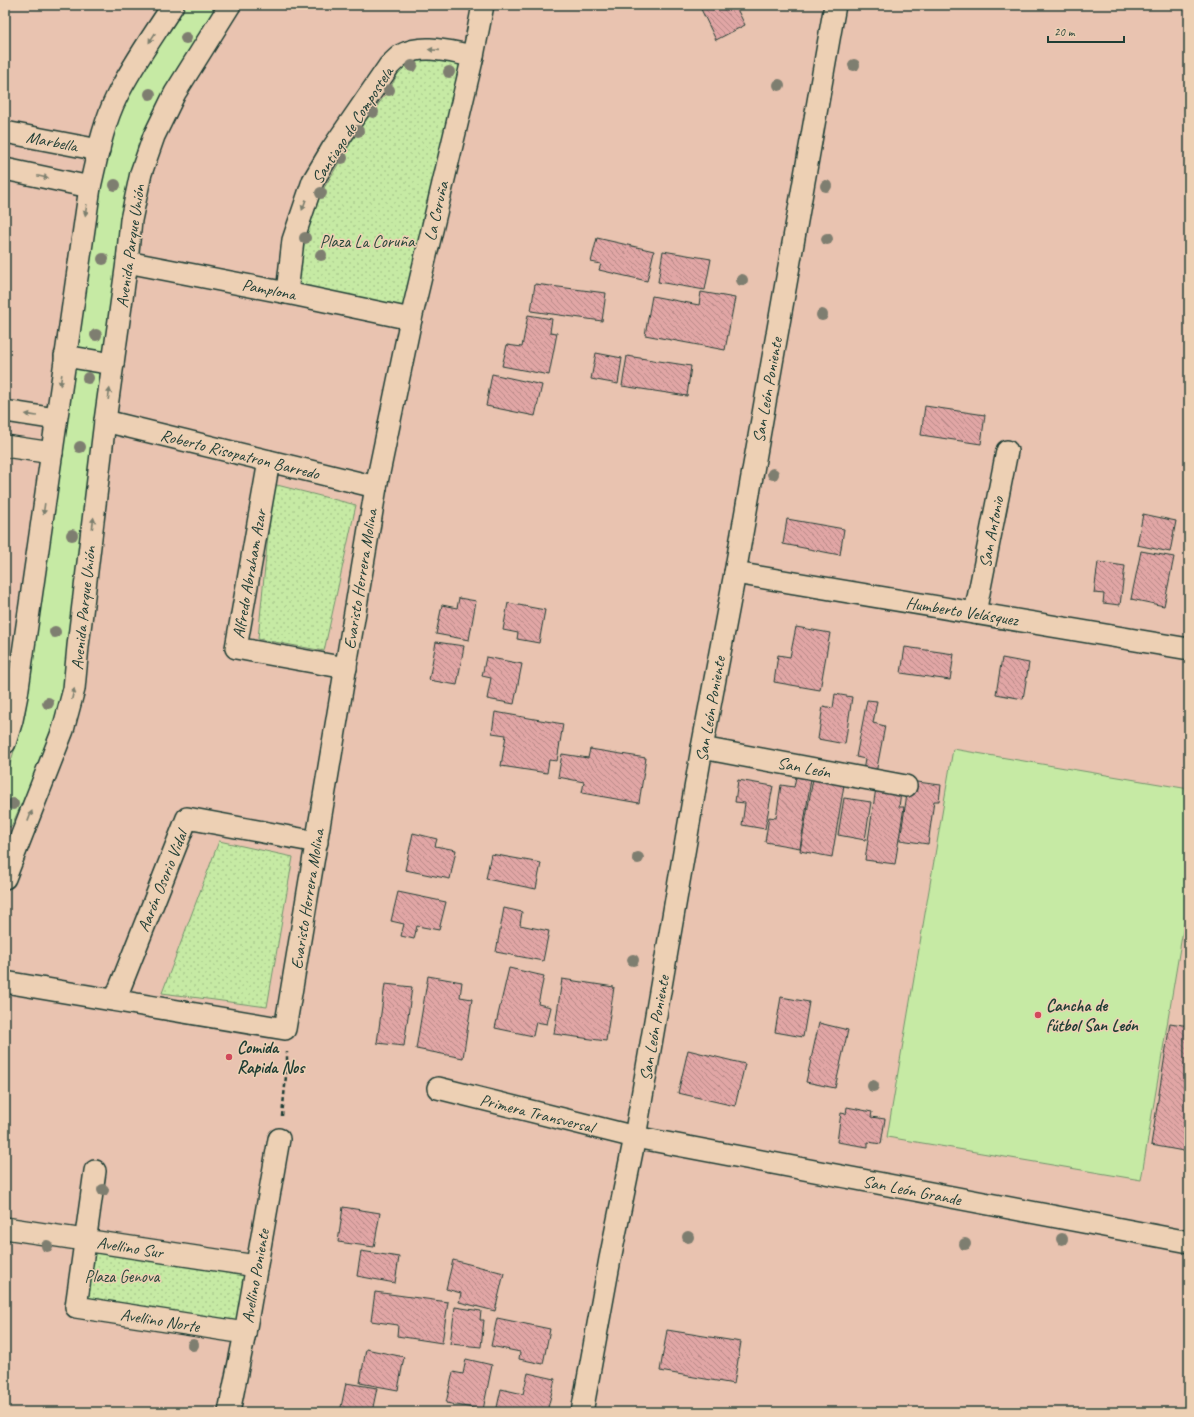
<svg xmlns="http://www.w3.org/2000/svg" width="1194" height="1417" viewBox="0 0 1194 1417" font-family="Caveat,sans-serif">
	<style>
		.grass { fill: #c6eaa4; stroke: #72946c }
		.park { fill: url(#park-dots); stroke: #72946c }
		.building { fill: url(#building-back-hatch); stroke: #1f3d34 }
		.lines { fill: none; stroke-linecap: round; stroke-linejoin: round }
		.minor-casing { stroke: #1f3d34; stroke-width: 24 }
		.path { stroke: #1f3d34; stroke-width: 2.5; stroke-dasharray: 4 3; stroke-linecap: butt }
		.minor { stroke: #edd0b4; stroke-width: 21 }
		.tree { fill: #7e7e6f }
		.oneway { fill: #7c7f6e }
		.poi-dot { fill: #d1495b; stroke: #edd0b4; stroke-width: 1.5 }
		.labels { text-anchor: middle; stroke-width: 3; stroke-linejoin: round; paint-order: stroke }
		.street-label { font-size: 17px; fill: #1f3d34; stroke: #edd0b4 }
		.park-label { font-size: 17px; fill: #27463a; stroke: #edd0b4 }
		.poi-label { font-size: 17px; font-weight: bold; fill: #1f3d34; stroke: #edd0b4; text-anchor: start }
	</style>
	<defs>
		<pattern id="park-dots" width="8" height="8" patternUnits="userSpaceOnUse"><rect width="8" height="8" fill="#c6eaa4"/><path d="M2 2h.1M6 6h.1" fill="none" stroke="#aaca8e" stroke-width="1.8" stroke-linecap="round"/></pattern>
		<pattern id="building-back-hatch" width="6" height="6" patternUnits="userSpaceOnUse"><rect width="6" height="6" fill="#e1a6a5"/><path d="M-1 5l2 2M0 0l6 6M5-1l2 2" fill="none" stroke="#b68887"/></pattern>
	</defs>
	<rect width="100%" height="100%" fill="#e9c3b0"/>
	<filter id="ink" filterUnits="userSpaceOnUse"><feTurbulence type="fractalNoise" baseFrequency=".025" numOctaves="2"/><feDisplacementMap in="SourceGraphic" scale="8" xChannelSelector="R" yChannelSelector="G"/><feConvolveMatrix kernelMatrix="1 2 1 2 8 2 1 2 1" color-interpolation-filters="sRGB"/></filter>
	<g filter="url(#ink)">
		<g class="grass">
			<polygon points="182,5 221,5 138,144 120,251 108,356 75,349 97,189 119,113 132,83"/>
			<polygon points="70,364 105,369 66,688 57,725 11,827 5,826 5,781 25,714"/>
			<polygon points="953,749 1189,789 1189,894 1141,1180 887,1137"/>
		</g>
		<g class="park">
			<polygon points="407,57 464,61 406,311 296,288 305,238 321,193 358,131 389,90"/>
			<polygon points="273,484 356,505 324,651 258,639"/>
			<polygon points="219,841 293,857 267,1007 162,993"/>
			<polygon points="92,1241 248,1266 238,1326 82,1300"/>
		</g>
		<g class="building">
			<polygon points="699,5 735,5 745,25 716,40"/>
			<polygon points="597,238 654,251 647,281 599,270 601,264 591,262"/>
			<polygon points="663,251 711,259 705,290 658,282"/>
			<polygon points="535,284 606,293 602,321 531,311"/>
			<polygon points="701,292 735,298 725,350 645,335 652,296 699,305"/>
			<polygon points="528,315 552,319 550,332 557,333 549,375 502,366 507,345 522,347"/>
			<polygon points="596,353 622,358 618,384 591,379"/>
			<polygon points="627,356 691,366 687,396 622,386"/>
			<polygon points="492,374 542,385 535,416 486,406"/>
			<polygon points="925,406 985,415 981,444 921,435"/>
			<polygon points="1143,514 1176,521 1170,552 1137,545"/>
			<polygon points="787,519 844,529 840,555 783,544"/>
			<polygon points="1141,551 1174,557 1164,606 1131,599"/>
			<polygon points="1098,562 1125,566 1120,605 1103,603 1104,594 1094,593"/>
			<polygon points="459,598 476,601 469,640 436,634 442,605 457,608"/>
			<polygon points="508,603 545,610 539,643 517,639 518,633 503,630"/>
			<polygon points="796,627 830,633 820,690 774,682 778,655 790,657"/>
			<polygon points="436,642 464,646 457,685 429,680"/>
			<polygon points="905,647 954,654 950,680 901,673"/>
			<polygon points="486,657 522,664 514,704 487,699 491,678 482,676"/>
			<polygon points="1002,658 1029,663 1023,699 996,694"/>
			<polygon points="835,694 852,697 845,744 818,739 823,706 833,708"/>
			<polygon points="867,700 877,701 873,723 885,726 876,773 863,771 865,759 856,757"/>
			<polygon points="495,712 563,724 557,761 549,760 547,773 501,766 506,735 492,733"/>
			<polygon points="590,749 646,758 639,803 582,793 584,782 558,777 562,754 588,758"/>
			<polygon points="796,777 811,779 800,848 765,842 769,817 776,818 781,785 794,787"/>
			<polygon points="813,779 844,785 832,857 800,851"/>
			<polygon points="738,780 773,786 765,829 742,825 745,803 735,802"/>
			<polygon points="909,781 941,785 939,801 934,801 928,844 900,840"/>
			<polygon points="876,788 901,792 899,807 904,807 895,864 865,860"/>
			<polygon points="844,798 871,802 865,840 838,835"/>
			<polygon points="413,833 437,839 435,846 456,850 450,879 405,870"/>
			<polygon points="491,854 541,863 536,889 486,879"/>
			<polygon points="398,892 446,902 439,930 417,926 414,939 401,936 404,924 391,921"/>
			<polygon points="504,908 522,912 520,925 549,931 543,961 496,952"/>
			<polygon points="509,968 544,976 538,1004 551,1007 547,1024 536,1022 533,1036 495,1028"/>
			<polygon points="428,976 462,982 460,997 472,999 463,1058 416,1049"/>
			<polygon points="562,979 614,987 606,1041 554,1034"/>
			<polygon points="385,984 412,987 404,1046 377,1043"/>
			<polygon points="781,997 809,1002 803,1037 775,1032"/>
			<polygon points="819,1023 848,1030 835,1088 806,1082"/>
			<polygon points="1170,1023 1189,1026 1189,1152 1151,1145"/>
			<polygon points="688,1050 745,1064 735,1106 678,1093"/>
			<polygon points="847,1107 872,1112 871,1117 885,1119 881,1144 868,1142 868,1147 837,1142 841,1113 846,1114"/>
			<polygon points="343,1207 380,1213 374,1247 338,1242"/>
			<polygon points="361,1251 399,1257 395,1283 357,1276"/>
			<polygon points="453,1260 504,1273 495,1311 459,1302 461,1293 446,1289"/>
			<polygon points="375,1292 448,1302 442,1343 397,1336 398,1325 371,1321"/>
			<polygon points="455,1307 481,1311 480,1320 484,1320 481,1347 450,1344"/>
			<polygon points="497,1318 550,1329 543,1364 519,1359 520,1352 491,1346"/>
			<polygon points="667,1330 741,1342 734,1384 660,1371"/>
			<polygon points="366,1349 404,1357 398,1390 360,1383"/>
			<polygon points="466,1359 492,1365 483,1410 446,1403 453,1372 463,1374"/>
			<polygon points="528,1373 555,1379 547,1412 496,1412 501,1389 523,1394"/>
			<polygon points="346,1383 377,1388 372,1412 340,1412"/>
		</g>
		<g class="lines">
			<g class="minor-casing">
				<g id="minor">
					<polyline points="5,132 99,150"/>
					<polyline points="5,169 90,187"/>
					<polyline points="127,262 287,293 411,319"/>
					<path d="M 287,293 L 293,240 L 313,181 L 332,149 L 389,66 C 393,62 397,58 401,55 C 423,43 450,52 473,56"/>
					<polyline points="65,356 113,364"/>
					<polyline points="5,411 56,419"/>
					<polyline points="105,421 376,487"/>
					<polyline points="5,446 52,453"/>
					<polyline points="269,461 236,648 346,668"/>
					<polyline points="735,573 1189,649"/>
					<polyline points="975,613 1007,451"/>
					<path d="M 5,743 L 12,720 L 17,695 L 90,187 C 97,157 103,124 117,96 C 133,64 154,35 173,5"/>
					<polyline points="702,748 906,786"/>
					<polyline points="5,878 63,730 74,689 78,646 105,421 127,262 131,220 141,173 154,136 175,93 230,5"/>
					<polyline points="5,982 285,1029 376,487 411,319 473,56 483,5"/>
					<polyline points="115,1000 187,818 317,842"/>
					<polyline points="438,1088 635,1137 1189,1242"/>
					<polyline points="95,1171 76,1307 245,1333"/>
					<polyline points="5,1228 256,1266"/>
					<polyline points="229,1412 245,1333 279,1139"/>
					<polyline points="582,1412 610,1259 635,1137 702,748 735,573 835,5"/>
				</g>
			</g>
			<polyline class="path" points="282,1116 287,1066 287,1052"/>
			<use href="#minor" class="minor"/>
		</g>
		<g class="tree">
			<circle cx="186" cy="38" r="6"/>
			<circle cx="854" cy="65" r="6"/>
			<circle cx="412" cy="66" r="6"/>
			<circle cx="449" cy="72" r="6"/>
			<circle cx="779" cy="85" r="6"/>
			<circle cx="389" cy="90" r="6"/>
			<circle cx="150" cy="94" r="6"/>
			<circle cx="373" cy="112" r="6"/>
			<circle cx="358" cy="131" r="6"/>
			<circle cx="342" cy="158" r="6"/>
			<circle cx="115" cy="185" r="6"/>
			<circle cx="826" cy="186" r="6"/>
			<circle cx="321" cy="193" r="6"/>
			<circle cx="305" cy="238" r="6"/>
			<circle cx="827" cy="239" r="6"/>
			<circle cx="321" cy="255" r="6"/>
			<circle cx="103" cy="259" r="6"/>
			<circle cx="742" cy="280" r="6"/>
			<circle cx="822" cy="315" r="6"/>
			<circle cx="96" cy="335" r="6"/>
			<circle cx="88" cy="378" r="6"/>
			<circle cx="80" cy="447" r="6"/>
			<circle cx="773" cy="474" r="6"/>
			<circle cx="72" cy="535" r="6"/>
			<circle cx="55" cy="632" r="6"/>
			<circle cx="48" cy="703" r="6"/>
			<circle cx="13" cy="804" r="6"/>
			<circle cx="638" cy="858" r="6"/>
			<circle cx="633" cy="960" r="6"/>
			<circle cx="873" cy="1086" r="6"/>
			<circle cx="103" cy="1190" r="6"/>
			<circle cx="688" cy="1237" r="6"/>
			<circle cx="1062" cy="1239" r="6"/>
			<circle cx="965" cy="1244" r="6"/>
			<circle cx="47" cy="1246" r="6"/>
			<circle cx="193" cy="1345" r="6"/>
		</g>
		<defs><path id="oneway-solid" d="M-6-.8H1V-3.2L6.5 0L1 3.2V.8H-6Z"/></defs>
		<g class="oneway">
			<use href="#oneway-solid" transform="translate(152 38) rotate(123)"/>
			<use href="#oneway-solid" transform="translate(434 50) rotate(-176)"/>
			<use href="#oneway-solid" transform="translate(43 177) rotate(12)"/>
			<use href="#oneway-solid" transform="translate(304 205) rotate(110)"/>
			<use href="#oneway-solid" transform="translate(86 210) rotate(98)"/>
			<use href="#oneway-solid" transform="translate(61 380) rotate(98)"/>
			<use href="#oneway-solid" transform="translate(109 394) rotate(-82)"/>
			<use href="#oneway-solid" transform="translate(31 415) rotate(-171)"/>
			<use href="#oneway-solid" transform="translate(44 509) rotate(98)"/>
			<use href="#oneway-solid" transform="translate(93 523) rotate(-83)"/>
			<use href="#oneway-solid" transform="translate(73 694) rotate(-77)"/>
			<use href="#oneway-solid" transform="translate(30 816) rotate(-69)"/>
		</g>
	</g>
	<g class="poi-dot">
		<circle cx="1038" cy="1015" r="4"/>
		<circle cx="229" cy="1057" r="4"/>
	</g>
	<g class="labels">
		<g class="street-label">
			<text transform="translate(352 125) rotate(-57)" y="6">Santiago de Compostela</text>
			<text transform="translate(52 141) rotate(11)" y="6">Marbella</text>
			<text transform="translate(436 211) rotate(-77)" y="6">La Coruña</text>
			<text transform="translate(130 246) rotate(-82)" y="6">Avenida Parque Unión</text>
			<text transform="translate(269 289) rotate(11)" y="6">Pamplona</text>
			<text transform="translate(767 390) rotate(-80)" y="6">San León Poniente</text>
			<text transform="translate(240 454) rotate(14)" y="6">Roberto Risopatron Barredo</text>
			<text transform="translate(991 532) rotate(-79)" y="6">San Antonio</text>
			<text transform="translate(249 574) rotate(-80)" y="6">Alfredo Abraham Azar</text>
			<text transform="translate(360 579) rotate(-81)" y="6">Evaristo Herrera Molina</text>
			<text transform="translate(83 608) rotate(-84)" y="6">Avenida Parque Unión</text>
			<text transform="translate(962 611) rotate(9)" y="6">Humberto Velásquez</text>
			<text transform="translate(710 709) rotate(-80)" y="6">San León Poniente</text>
			<text transform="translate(804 767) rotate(11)" y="6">San León</text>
			<text transform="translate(162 881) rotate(-68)" y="6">Aarón Osorio Vidal</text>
			<text transform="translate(307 899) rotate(-81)" y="6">Evaristo Herrera Molina</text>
			<text transform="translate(654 1028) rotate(-80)" y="6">San León Poniente</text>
			<text transform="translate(537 1113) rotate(14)" y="6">Primera Transversal</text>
			<text transform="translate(912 1190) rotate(11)" y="6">San León Grande</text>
			<text transform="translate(130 1247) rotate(9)" y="6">Avellino Sur</text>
			<text transform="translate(255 1276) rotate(-80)" y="6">Avellino Poniente</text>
			<text transform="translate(160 1320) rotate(9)" y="6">Avellino Norte</text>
		</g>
		<g class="park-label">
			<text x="367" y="247">Plaza La Coruña</text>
			<text x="122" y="1282">Plaza Genova</text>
		</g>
		<g class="poi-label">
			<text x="1046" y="1011">Cancha de<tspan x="1046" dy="20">fútbol San León</tspan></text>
			<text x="237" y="1053">Comida<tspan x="237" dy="20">Rapida Nos</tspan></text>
		</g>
	</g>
	<rect width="1194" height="1417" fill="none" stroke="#edd0b4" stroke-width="20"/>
	<rect x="10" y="10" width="1174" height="1397" fill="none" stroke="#1f3d34" stroke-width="1.5" filter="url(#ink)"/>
	<path d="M1048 36v6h76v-6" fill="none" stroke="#1f3d34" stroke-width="2"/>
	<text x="1054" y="36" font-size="12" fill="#1f3d34" stroke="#edd0b4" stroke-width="3" paint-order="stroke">20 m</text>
</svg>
